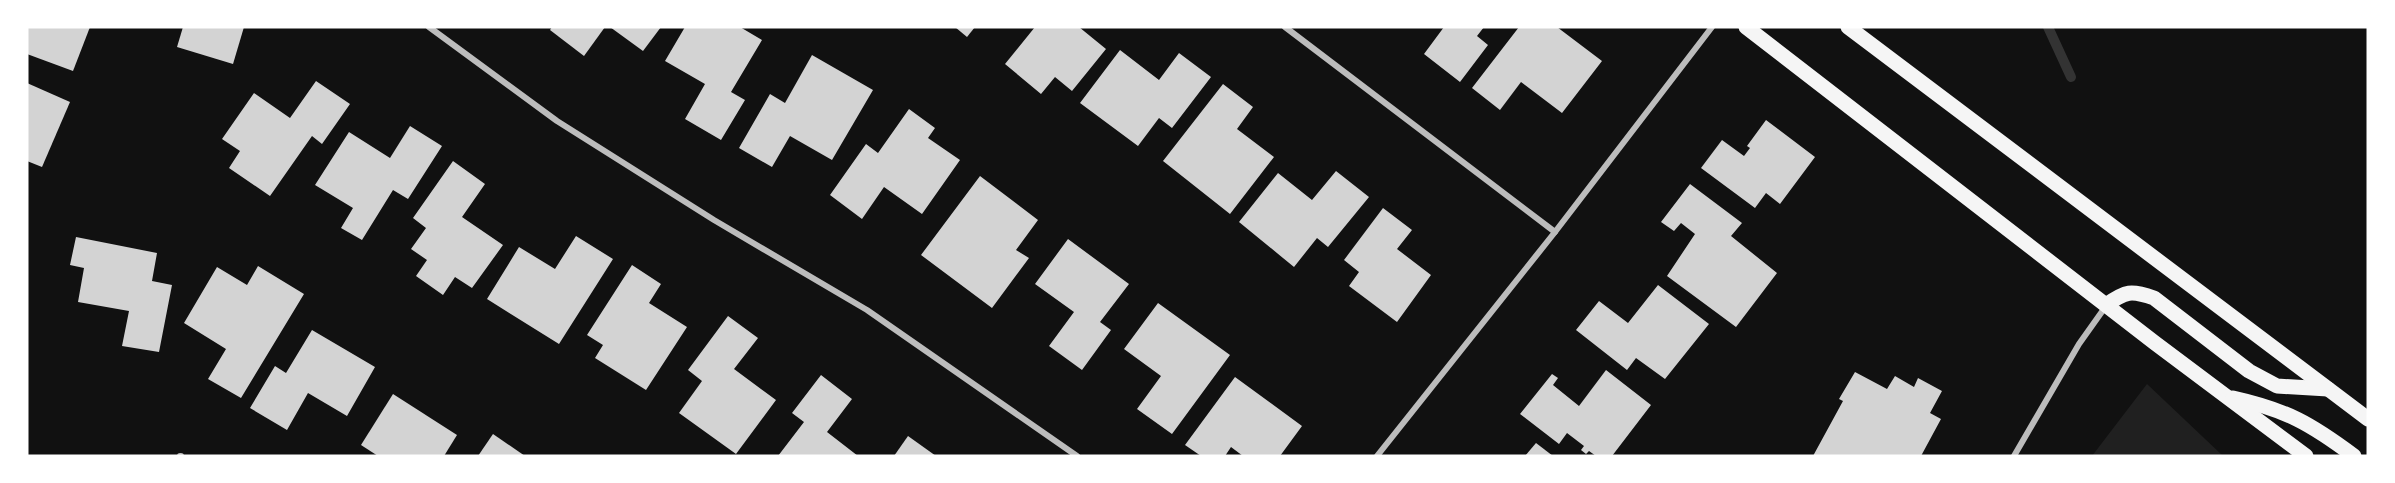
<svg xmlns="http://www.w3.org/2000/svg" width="2395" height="483" viewBox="0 0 2395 483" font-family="'Asap Condensed',sans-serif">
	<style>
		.green { fill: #202020 }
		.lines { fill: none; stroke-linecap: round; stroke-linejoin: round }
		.stream { stroke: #333; stroke-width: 10 }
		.building { fill: #d3d3d3 }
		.minor { stroke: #bcbcbc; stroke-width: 6 }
		.primary { stroke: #f5f5f5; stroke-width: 15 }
	</style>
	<rect width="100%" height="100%" fill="#111"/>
	<polygon class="green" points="2147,384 2223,456 2092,456"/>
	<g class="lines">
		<polyline class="stream" points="2048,27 2071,77"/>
	</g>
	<g class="building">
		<polygon points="27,27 90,27 73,71 27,54"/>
		<polygon points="183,27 244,27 233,64 177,47"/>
		<polygon points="552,27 605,27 584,56 550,30"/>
		<polygon points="610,27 661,27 643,51"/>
		<polygon points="685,27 740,27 762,40 731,92 745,100 721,140 685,119 705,84 665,61"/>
		<polygon points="955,27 975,27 967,37"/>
		<polygon points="1035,27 1079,27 1106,49 1072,91 1055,77 1041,94 1005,64"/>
		<polygon points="1444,27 1484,27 1477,36 1488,45 1460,82 1424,54"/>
		<polygon points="1519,27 1557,27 1602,61 1562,113 1521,82 1500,110 1472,88"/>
		<polygon points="1120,50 1159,80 1179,53 1211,77 1172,128 1159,118 1138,146 1080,103"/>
		<polygon points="812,55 873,90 832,160 790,136 772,167 739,148 770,94 785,103"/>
		<polygon points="316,81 350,104 322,144 312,136 270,196 229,168 240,151 222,139 254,93 290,118"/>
		<polygon points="27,83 70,102 42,167 27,161"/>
		<polygon points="1223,84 1253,107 1237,129 1274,157 1230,214 1163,161"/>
		<polygon points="909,109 935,128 928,138 960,160 922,214 884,187 862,219 830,195 866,144 878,153"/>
		<polygon points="1766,120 1815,157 1780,204 1766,193 1755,208 1701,168 1722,140 1744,156 1750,148 1747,146"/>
		<polygon points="410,126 442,146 408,199 393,190 362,240 341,228 353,208 315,185 349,132 390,158"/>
		<polygon points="453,161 485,184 462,217 503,245 472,288 455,277 443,295 416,276 427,260 411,249 426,228 413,218"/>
		<polygon points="1336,171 1369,197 1328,247 1317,238 1294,267 1239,222 1278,173 1312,200"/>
		<polygon points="980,176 1038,220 1016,250 1029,258 992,308 921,255"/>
		<polygon points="1690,184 1742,223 1731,236 1777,273 1736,327 1667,276 1695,234 1681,223 1674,231 1661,222"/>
		<polygon points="1383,208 1412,230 1397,249 1431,275 1397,322 1349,286 1359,272 1344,260"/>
		<polygon points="576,236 613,259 559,344 487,299 519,247 555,269"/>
		<polygon points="76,237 157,253 152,281 172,285 159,352 122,346 129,311 78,302 84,268 70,265"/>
		<polygon points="1068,239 1129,284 1100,322 1111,330 1082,370 1049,346 1074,312 1035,284"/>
		<polygon points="632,265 661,284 649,303 687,327 646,390 595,358 603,345 587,335"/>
		<polygon points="258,266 304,294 241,398 208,379 226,349 184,323 217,267 247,285"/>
		<polygon points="1658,285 1709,324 1665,379 1636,358 1627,370 1576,330 1599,301 1628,323"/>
		<polygon points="1158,303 1230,355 1172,434 1137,409 1161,376 1124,349"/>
		<polygon points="728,316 758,338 734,369 776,400 736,454 679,413 702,381 688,370"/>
		<polygon points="312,330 375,367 347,416 308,393 287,430 250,408 275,366 286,373"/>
		<polygon points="1606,370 1651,405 1612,456 1596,456 1589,451 1586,454 1581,450 1584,446 1567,433 1559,444 1520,414 1552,374 1558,378 1553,385 1579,406"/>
		<polygon points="1855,372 1887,389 1895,376 1914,387 1918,378 1942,391 1930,413 1941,419 1921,456 1813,456 1843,401 1839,399"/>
		<polygon points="821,375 852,399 827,432 858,456 778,456 804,422 792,413"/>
		<polygon points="1235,377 1302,426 1280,456 1243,456 1231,447 1225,456 1201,456 1185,445"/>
		<polygon points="393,394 457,435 444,456 378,456 361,445"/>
		<polygon points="493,434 525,456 478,456"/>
		<polygon points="908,436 936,456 894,456"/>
		<polygon points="1536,443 1553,456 1525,456"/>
	</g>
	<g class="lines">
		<g class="minor">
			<polyline points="429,27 557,121 714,220 867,310 1077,456"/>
			<polyline points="1285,27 1555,232"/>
			<polyline points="180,456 181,456"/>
			<polyline points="1377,456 1555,232 1712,27"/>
			<polyline points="2014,456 2079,344 2106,306"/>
		</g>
		<g class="primary">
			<polyline points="1746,27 2155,343 2306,456"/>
			<polyline points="1848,27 2368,419"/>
			<path d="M 2106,305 C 2126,291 2131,290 2154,298 L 2249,371 L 2277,386 L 2328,389"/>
			<path d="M 2233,398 C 2287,410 2311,424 2354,456"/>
		</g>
	</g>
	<rect width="2395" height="483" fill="none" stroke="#ffffff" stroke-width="57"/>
</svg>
